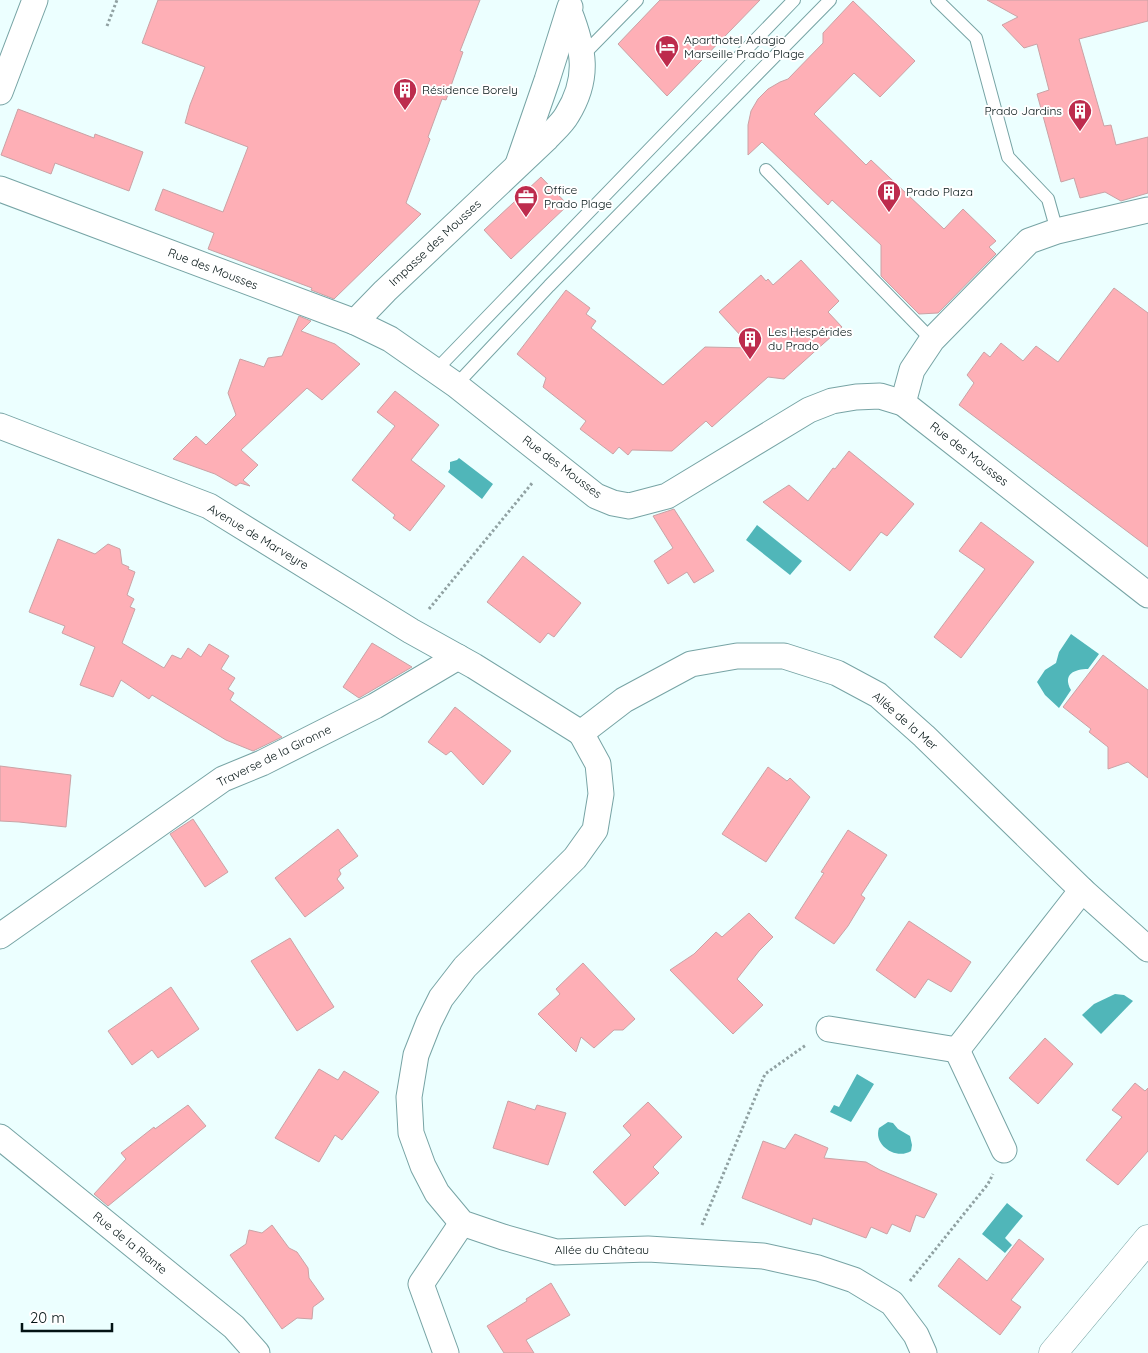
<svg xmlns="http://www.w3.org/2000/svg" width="1148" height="1353" viewBox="0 0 1148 1353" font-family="Quicksand,sans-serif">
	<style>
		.water { fill: #50b6b9 }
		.building { fill: #feafb6; stroke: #caa2a5 }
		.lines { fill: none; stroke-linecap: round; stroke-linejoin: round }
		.lane-casing { stroke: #77a4a5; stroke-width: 14 }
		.street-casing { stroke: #77a4a5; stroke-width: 27 }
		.secondary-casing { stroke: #77a4a5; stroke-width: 29 }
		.path { stroke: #90a1a2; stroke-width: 3; stroke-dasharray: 2.5 2.5; stroke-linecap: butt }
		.lane { stroke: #fff; stroke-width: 12 }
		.street { stroke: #fff; stroke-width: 25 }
		.secondary { stroke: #fff; stroke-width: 28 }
		.labels { text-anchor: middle; stroke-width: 4; stroke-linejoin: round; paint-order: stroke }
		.poi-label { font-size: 12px; fill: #031314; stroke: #fff; text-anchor: start }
		.street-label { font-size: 12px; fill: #031314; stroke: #fff }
	</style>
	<rect width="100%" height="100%" fill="#ecffff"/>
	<g class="water">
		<polygon points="459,458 493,484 482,499 448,472 450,469 450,462 457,460"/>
		<polygon points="757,525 802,561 790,575 746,540"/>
		<path d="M 1071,634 L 1099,654 L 1088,669 C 1075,669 1062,674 1071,690 L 1059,708 L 1045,695 L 1037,682 L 1045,670 L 1056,663 L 1059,652 Z"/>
		<polygon points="1115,994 1124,995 1133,1001 1101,1034 1082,1015 1094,1004"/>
		<polygon points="857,1074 874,1084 851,1122 830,1112 834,1105 839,1107"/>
		<path d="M 888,1122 L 893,1123 L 898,1129 L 910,1136 L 912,1145 L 911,1151 C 897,1160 873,1146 879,1128 Z"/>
		<polygon points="1007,1203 1023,1216 1005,1238 1012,1245 1005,1253 982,1234"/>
	</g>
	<g class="building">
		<polygon points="158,0 480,0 460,51 463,52 446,100 442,99 428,137 430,139 406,203 421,214 334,299 311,290 312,288 208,249 214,233 155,210 163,189 223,212 248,147 185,123 190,105 205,67 142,43"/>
		<polygon points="660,0 760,0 667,96 618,44"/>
		<polygon points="987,0 1148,0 1148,21 1079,39 1104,126 1111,125 1116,145 1148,137 1148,193 1121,201 1105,192 1080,198 1074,178 1061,182 1037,94 1049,90 1037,44 1024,48 1002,25 1018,17"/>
		<polygon points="853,1 915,61 880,97 854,73 814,114 866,165 871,160 944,229 963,209 996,241 989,247 996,254 938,313 919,314 881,276 881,245 832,200 828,205 762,142 748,155 748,125 751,111 758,99 768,89 780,82 788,79 823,43 823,33"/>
		<polygon points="18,109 94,138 95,134 143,152 129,191 55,163 51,174 1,155"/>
		<polygon points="541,177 568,205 511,259 484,230"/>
		<polygon points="801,260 839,301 828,312 842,327 784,379 768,377 712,427 706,421 672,451 632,450 628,455 619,447 613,454 580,429 586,421 543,387 546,378 517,354 566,290 590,308 586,314 596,321 591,328 663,385 705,347 752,348 719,312 761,275 766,281 768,279 773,285"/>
		<polygon points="1114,288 1148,313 1148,547 959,405 974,383 967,375 984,352 990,357 1001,343 1023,361 1036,346 1058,362"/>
		<polygon points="299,316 311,321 301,331 335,344 360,364 322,400 307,388 241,450 258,465 243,480 250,486 240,483 236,486 215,474 173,459 196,436 206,445 236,415 228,393 240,359 264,367 268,358 282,356"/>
		<polygon points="395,391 439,425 411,460 445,486 410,531 393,518 395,515 352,480 395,426 377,412"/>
		<polygon points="849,451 914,504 887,536 881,532 850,571 763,502 789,485 808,501 833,468 835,469"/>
		<polygon points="674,509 714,571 694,583 687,572 668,584 654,561 673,548 653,516"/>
		<polygon points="981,522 1034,562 961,658 934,637 985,569 959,551"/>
		<polygon points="58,539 95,554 108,544 120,549 122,564 129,567 128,569 135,572 127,595 134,599 130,607 135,609 122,643 164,668 172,655 181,659 188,648 201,657 209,644 229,656 221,669 235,678 228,689 234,693 230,700 282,737 253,751 226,740 152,695 149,699 121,680 113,697 80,685 95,647 62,633 65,626 29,612"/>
		<polygon points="523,556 581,603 554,637 548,633 540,643 487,602"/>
		<polygon points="372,643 412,667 359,698 343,687"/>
		<polygon points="1103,655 1148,690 1148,778 1128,762 1108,769 1108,747 1089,732 1091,729 1063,707"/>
		<polygon points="455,707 511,751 483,785 451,751 446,755 428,742"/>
		<polygon points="0,766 71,775 66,827 19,822 0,821"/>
		<polygon points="768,767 787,781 790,778 810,797 766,862 722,834"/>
		<polygon points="193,819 228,872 205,887 170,834"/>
		<polygon points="338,829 358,856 339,870 341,874 337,879 344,888 305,917 275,878"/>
		<polygon points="848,830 887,855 861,895 865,898 848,926 834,944 795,918 824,873 821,872"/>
		<polygon points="749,913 773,937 759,951 737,979 763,1005 733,1034 670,970 694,954 716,932 722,937"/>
		<polygon points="909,921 971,962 951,992 928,979 915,998 876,970"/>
		<polygon points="290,938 334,1007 297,1031 251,961"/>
		<polygon points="583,963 635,1019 623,1030 614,1030 594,1048 581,1037 576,1052 538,1014 560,994 556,989"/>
		<polygon points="171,987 199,1029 158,1058 152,1050 132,1065 108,1031"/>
		<polygon points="1045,1038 1073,1064 1038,1104 1009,1078"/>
		<polygon points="319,1069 338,1080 344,1071 379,1092 342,1140 335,1135 319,1162 275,1138"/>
		<polygon points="1135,1083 1145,1091 1148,1088 1148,1151 1118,1185 1086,1160 1122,1117 1112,1110"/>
		<polygon points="508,1101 535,1110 537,1105 566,1113 548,1165 493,1148"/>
		<polygon points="648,1102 682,1137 653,1167 659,1173 625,1206 593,1172 631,1135 623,1126"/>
		<polygon points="188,1105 206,1126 108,1206 94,1194 126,1159 121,1153 154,1127 155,1129"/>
		<polygon points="795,1134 828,1148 824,1158 866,1162 880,1170 937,1194 924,1218 916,1215 910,1232 892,1224 887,1234 871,1227 866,1238 813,1218 811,1225 742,1198 763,1141 785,1149"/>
		<polygon points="272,1225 289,1248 297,1252 308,1268 309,1278 324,1299 313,1307 312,1319 297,1318 282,1329 230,1255 246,1244 249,1230 262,1233"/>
		<polygon points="1019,1239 1044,1259 1011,1300 1021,1307 1000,1335 938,1286 959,1258 987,1281"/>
		<polygon points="551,1283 570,1315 526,1340 534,1353 504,1353 487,1326 527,1301 526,1299"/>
	</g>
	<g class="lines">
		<g class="lane-casing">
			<g id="lane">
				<polyline points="937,0 976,38 1008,157 1048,199 1057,231"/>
				<polyline points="582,56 637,0"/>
				<polyline points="766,170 932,340"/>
				<polyline points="435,371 794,0"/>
				<polyline points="456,385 549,286 830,0"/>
			</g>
		</g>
		<g class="street-casing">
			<g id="street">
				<polyline points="0,92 35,0"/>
				<polyline points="518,164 547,80 570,7"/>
				<polyline points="0,189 355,322 390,339 456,385 596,496 613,503 629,506 667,496 809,410 832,401 856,397 880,396 903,403 1148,595"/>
				<path d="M 355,322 L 385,291 L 546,139 C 553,131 562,124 567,115 C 590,78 584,49 569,11"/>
				<polyline points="903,403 912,370 932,340 1029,241 1057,231 1148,210"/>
				<polyline points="0,426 209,506 411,631 474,666 581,733"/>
				<polyline points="581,733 598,764 601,794 595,830 575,858 465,967 441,998 429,1022 416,1055 409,1097 411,1133 423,1166 437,1193 462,1223 503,1237 556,1252 648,1249 763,1256 818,1268 854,1280 892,1303 916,1335 924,1353"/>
				<polyline points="581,733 624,700 691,664 737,656 784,656 837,673 878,695 924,736 1082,890 1148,949"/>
				<polyline points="0,936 223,779 262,763 375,706 458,657"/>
				<polyline points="829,1029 957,1050 1082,890"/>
				<polyline points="957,1050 1004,1150"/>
				<polyline points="0,1137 234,1327 257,1353"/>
				<polyline points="446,1353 421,1284 462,1223"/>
			</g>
		</g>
		<g class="secondary-casing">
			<polyline id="secondary" points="1053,1353 1148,1239"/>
		</g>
		<g class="path">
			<polyline points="107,26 117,0"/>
			<polyline points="429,609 533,482"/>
			<polyline points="702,1225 765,1074 806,1045"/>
			<polyline points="910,1281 988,1184 993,1174"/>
		</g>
		<use href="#lane" class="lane"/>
		<use href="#street" class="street"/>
		<use href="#secondary" class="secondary"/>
	</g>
	<defs>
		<g id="hotel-pin" transform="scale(1.25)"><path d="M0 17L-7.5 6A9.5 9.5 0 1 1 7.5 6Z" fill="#bd2c4d" stroke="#fff"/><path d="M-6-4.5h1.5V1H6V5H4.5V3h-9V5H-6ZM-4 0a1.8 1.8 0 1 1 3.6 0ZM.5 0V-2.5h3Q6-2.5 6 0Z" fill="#fff"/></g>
		<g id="building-pin" transform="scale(1.25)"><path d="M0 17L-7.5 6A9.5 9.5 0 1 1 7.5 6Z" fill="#bd2c4d" stroke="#fff"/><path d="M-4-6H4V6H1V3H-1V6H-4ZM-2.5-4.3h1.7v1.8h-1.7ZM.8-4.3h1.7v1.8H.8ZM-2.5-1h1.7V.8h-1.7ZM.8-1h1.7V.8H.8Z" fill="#fff"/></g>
		<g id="office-pin" transform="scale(1.25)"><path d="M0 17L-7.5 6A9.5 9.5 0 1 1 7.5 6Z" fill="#bd2c4d" stroke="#fff"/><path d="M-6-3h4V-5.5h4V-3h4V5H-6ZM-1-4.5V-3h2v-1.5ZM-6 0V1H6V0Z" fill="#fff"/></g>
	</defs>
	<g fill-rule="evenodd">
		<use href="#hotel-pin" x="667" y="47"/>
		<use href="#building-pin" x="405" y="90"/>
		<use href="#building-pin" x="1080" y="111"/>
		<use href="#building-pin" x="889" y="192"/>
		<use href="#office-pin" x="526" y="197"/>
		<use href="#building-pin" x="750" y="339"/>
	</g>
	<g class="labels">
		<g class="poi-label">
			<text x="684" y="44">Aparthotel Adagio<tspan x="684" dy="14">Marseille Prado Plage</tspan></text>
			<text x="422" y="94">Résidence Borely</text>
			<text x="1062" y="115" text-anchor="end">Prado Jardins</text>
			<text x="544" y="194">Office<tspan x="544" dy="14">Prado Plage</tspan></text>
			<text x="906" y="196">Prado Plaza</text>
			<text x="768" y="336">Les Hespérides<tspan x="768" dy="14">du Prado</tspan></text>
		</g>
		<g class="street-label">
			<text transform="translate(435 243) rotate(-43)" y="4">Impasse des Mousses</text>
			<text transform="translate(213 269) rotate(21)" y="4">Rue des Mousses</text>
			<text transform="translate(969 454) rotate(38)" y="4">Rue des Mousses</text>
			<text transform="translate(562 467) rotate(37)" y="4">Rue des Mousses</text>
			<text transform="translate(258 537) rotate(31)" y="4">Avenue de Marveyre</text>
			<text transform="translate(905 721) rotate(41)" y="4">Allée de la Mer</text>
			<text transform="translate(274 756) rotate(-26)" y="4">Traverse de la Gironne</text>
			<text transform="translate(130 1243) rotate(39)" y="4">Rue de la Riante</text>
			<text x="602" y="1254">Allée du Château</text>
		</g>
	</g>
	<path d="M22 1323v8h90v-8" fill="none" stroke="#031314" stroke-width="2.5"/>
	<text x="30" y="1323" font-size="15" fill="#031314" stroke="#ffffff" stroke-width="4" paint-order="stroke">20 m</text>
</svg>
